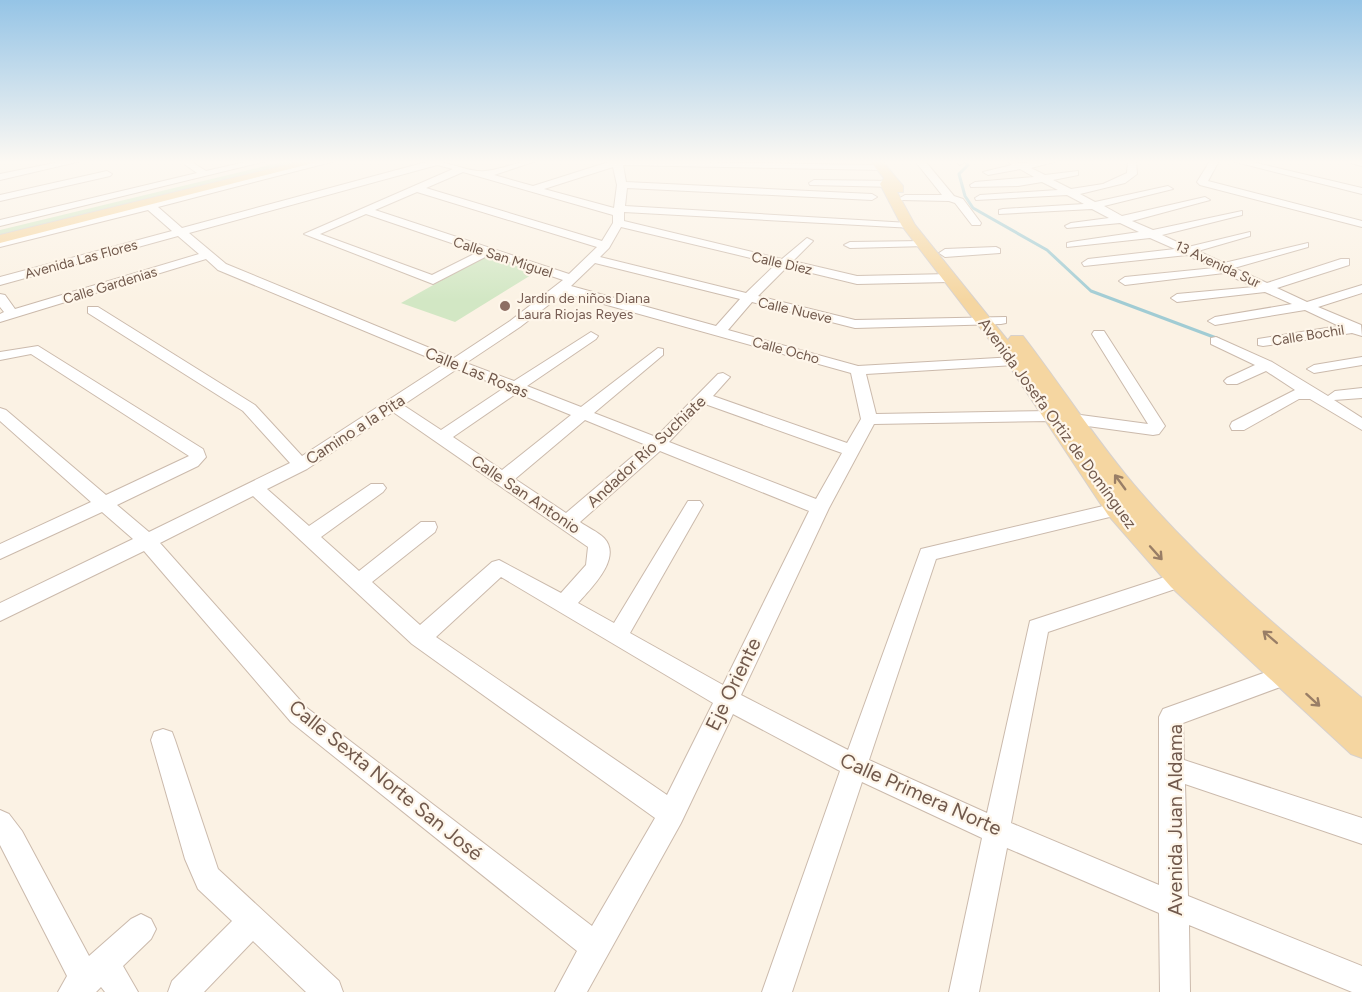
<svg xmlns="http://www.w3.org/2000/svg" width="1362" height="992" viewBox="0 0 1362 992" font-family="Figtree,sans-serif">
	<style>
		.green { fill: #d2e7c4 }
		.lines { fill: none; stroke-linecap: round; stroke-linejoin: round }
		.stream { stroke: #a1ccd4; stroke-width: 3 }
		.minor-casing { stroke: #cbbaac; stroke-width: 2 }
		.major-casing { stroke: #d7d1cd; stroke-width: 2 }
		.minor { fill: #fff; fill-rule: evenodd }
		.major { fill: #f5d6a1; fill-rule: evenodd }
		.oneway { stroke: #997e66 }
		.education-dot { fill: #8d6e63; stroke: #fef6ea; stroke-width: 2 }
		.labels { text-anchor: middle; stroke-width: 4.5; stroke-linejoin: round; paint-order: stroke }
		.far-street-label { font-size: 14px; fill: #71594c; stroke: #fef6ea }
		.far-education-label { font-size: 14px; fill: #785e54; stroke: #fef6ea; text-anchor: start }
		.street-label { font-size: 16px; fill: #71594c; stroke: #fef6ea }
		.near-street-label { font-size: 20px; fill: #71594c; stroke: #fef6ea }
	</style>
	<rect width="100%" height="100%" fill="#fbf2e4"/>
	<g class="green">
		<polygon points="286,161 308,161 0,237 0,230"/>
		<polygon points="487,255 536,272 455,322 401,303"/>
	</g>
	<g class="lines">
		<polyline class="stream" points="965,161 968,165 959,174 965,196 973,208 1047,250 1091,291 1219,339"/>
		<g class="minor-casing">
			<g id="minor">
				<polygon points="64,161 81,161 0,180 0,174"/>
				<polygon points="180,161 190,161 206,171 250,161 266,161 0,226 0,220 197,173"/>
				<path d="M 320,161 L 335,161 L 158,207 L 182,228 L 430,161 C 448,161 470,173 485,171 C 503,169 518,161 536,161 L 494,175 L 533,186 L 612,161 L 880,165 L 883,166 L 883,170 L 623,165 L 626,182 L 872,194 L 877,197 L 872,200 L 627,188 L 625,206 L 909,223 L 915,226 L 913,228 L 624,212 L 624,221 L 782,259 L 807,238 L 813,241 L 793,261 L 857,276 L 950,274 L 956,278 L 950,282 L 857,284 L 787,267 L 758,296 L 855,320 L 1006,317 L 1006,323 L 1001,324 L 855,328 L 752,302 L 728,330 L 858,366 L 1015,357 L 1022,361 L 1015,365 L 866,374 L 876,414 L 1051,411 L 1148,424 L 1092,334 L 1094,331 L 1104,331 L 1165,426 L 1159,434 L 1153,435 L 1051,421 L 874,424 L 829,508 L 741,695 L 848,750 L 921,549 L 1116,503 L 1122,504 L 1125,509 L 1122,514 L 936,559 L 869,760 L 987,813 L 1030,621 L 1180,572 L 1187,575 L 1190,580 L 1187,585 L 1048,632 L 1011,823 L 1159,885 L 1159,717 L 1163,709 L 1294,662 L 1302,665 L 1305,672 L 1302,679 L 1183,723 L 1184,760 L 1362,818 L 1362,844 L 1185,784 L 1188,896 L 1362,966 L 1362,992 L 1352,992 L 1189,925 L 1190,992 L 1160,992 L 1159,913 L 1007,848 L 979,992 L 949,992 L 982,838 L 862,782 L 792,992 L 762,992 L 840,771 L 733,714 L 681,823 L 587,992 L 555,992 L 577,951 L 291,722 L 144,551 L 0,621 L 0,603 L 133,539 L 102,512 L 0,559 L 0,544 L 91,502 L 0,421 L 0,408 L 6,410 L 106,495 L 189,456 L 31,354 L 0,360 L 0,352 L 38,346 L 203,449 L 206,457 L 198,466 L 117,505 L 149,532 L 290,463 L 243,411 L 88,313 L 88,307 L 98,307 L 255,405 L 302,456 L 444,364 L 218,270 L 206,259 L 0,322 L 0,314 L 4,312 L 0,307 L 0,294 L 5,295 L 15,309 L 199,254 L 178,236 L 0,285 L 0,277 L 172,231 L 148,210 L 0,247 L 0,241 ZM 437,165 L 453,169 L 304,234 L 433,284 L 489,255 L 563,280 L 510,321 L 454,358 L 226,264 L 189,233 ZM 613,167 L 617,185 L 614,208 L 544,189 ZM 463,172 L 613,215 L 613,223 L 602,241 L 426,188 ZM 417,192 L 597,247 L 569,274 L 375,210 ZM 366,214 L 478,252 L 432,275 L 320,234 ZM 621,227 L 776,264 L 746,293 L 600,257 L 609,248 ZM 595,263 L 740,299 L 716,326 L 571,286 ZM 564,293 L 851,373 L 861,419 L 847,443 L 713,396 L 730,377 L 723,373 L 718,374 L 656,437 L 594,413 L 663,355 L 663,349 L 658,348 L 581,407 L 527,386 L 596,339 L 598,336 L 591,332 L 514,381 L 466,363 L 520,327 ZM 457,369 L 504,388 L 441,430 L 403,405 ZM 517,393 L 571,415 L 502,470 L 453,437 ZM 705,404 L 842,453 L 816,499 L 669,442 ZM 393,412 L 588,547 L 586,565 L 561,593 L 499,560 L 492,562 L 420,625 L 372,582 L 435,532 L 437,527 L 435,522 L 421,522 L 359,571 L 321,537 L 383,492 L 386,488 L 383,484 L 371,484 L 309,526 L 267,489 L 307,469 ZM 585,420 L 646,445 L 566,513 L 515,479 ZM 660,451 L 809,511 L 723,685 L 630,633 L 703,505 L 700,501 L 688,501 L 614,623 L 578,603 C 590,589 623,558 604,538 C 598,532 587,527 580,522 ZM 253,496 L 412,644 L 655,818 L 592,926 L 307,708 L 160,543 ZM 501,577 L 713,703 L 667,795 L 436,637 Z"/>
				<polygon points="915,161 925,161 954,196 963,199 981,223 980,225 972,225 955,203 949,201 901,200 900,198 905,195 942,195"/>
				<polygon points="954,161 964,161 965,162 960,165"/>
				<polygon points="1007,161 1022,163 1057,161 1031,168 1045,175 1078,171 1078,175 1053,180 1071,189 1103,184 1127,173 1128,161 1136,161 1137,174 1125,183 1080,194 1095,202 1168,186 1173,189 1104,206 1122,216 1205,197 1210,200 1132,221 1153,230 1242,211 1242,215 1162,235 1188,247 1250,232 1250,236 1198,251 1224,263 1308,243 1308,247 1234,268 1267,283 1341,259 1349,259 1349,265 1277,288 1307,302 1362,285 1362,293 1318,307 1361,325 1362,336 1352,333 1263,346 1258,345 1258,339 1339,326 1305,310 1215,325 1208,321 1215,317 1292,304 1265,292 1177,302 1171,298 1177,294 1254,287 1224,273 1125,285 1119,281 1125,277 1214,268 1187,255 1084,266 1082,263 1088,259 1175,249 1150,238 1067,247 1067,243 1071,242 1139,232 1120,223 1067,228 1065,226 1071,223 1109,218 1092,209 999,214 999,210 1003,209 1084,204 1067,195 976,200 975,198 980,195 1058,190 1042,182 1018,186 971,187 970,185 975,182 1034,177 1020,169 988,175 983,172 1012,165"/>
				<polygon points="1210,161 1219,161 1208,181 1362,221 1362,227 1200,185 1197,182"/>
				<polygon points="1232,161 1248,161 1362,188 1362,194"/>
				<polygon points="1349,161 1362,161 1362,166 1351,163"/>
				<polygon points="107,171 112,174 110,176 0,201 0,195"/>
				<polygon points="814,180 896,181 901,184 896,187 810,185 809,183"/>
				<polygon points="923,241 929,244 927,246 850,248 844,245 850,242"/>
				<polygon points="996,247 1000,249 1000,253 945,257 939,253 945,249"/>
				<polygon points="1216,337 1272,362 1328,396 1335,391 1362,388 1362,398 1334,400 1362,418 1362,430 1310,399 1299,399 1244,430 1232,430 1230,426 1232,422 1295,390 1266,371 1237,384 1227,384 1224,381 1227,378 1255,365 1211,344 1211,338"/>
				<polygon points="1362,357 1362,365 1314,373 1307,369 1314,365"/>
				<polygon points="163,729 172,732 175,740 218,869 339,981 343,992 306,992 253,941 204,992 168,992 172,981 232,921 198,889 185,859 151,740 154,732"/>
				<polygon points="0,810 9,814 22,831 89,956 131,919 141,914 151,919 156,929 151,939 123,966 138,992 105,992 101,987 96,992 58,992 67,976 0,845"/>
			</g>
		</g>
		<g class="major-casing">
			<g id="major">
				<polygon points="302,161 321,161 0,243 0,235"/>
				<path d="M 870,161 L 882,161 L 903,186 L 903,192 L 897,192 L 915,225 L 1013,347 L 1008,340 L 1011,336 L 1023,336 C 1063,388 1098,444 1141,493 C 1207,569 1285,634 1362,698 L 1362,758 L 1351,754 L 1171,587 L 1108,515 L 1008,364 L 902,226 L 880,184 L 884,178 Z"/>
			</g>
		</g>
		<use href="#minor" class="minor"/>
		<use href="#major" class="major"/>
	</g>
	<defs><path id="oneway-shaft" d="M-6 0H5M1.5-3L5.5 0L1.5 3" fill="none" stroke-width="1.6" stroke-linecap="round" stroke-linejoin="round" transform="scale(1.5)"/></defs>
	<g class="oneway">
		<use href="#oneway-shaft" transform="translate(1120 482) rotate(-126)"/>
		<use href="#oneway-shaft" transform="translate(1156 553) rotate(48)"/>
		<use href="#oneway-shaft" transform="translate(1270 637) rotate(-139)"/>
		<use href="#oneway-shaft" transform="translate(1313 700) rotate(42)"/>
	</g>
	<linearGradient id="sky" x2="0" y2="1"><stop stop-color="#95c4e6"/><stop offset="0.54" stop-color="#fdf9f3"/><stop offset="1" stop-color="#fdf9f3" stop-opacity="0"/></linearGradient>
	<rect width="1362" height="300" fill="url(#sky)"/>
	<circle class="education-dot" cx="505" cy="306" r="6"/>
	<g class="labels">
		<g class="far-street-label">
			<text transform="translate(503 257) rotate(18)" y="5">Calle San Miguel</text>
			<text transform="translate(81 259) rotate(-15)" y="5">Avenida Las Flores</text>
			<text transform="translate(782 263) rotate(13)" y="5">Calle Diez</text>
			<text transform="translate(1218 264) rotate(25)" y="5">13 Avenida Sur</text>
			<text transform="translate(110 285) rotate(-17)" y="5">Calle Gardenias</text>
			<text transform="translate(795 310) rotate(13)" y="5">Calle Nueve</text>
			<text transform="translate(1308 335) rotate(-9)" y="5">Calle Bochil</text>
			<text transform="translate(786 350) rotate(15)" y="5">Calle Ocho</text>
		</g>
		<g class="far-education-label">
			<text x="517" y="303">Jardin de niños Diana<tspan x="517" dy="16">Laura Riojas Reyes</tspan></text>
		</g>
		<g class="street-label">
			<text transform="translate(477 372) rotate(22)" y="6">Calle Las Rosas</text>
			<text transform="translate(1058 423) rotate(54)" y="6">Avenida Josefa Ortiz de Domínguez</text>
			<text transform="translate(355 429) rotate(-33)" y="6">Camino a la Pita</text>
			<text transform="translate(646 451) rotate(-43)" y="6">Andador Río Suchiate</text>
			<text transform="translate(526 494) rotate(34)" y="6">Calle San Antonio</text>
		</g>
		<g class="near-street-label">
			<text transform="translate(733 684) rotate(-64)" y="7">Eje Oriente</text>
			<text transform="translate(386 780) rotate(39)" y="7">Calle Sexta Norte San José</text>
			<text transform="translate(921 794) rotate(24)" y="7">Calle Primera Norte</text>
			<text transform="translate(1175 820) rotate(-90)" y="7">Avenida Juan Aldama</text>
		</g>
	</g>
</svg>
